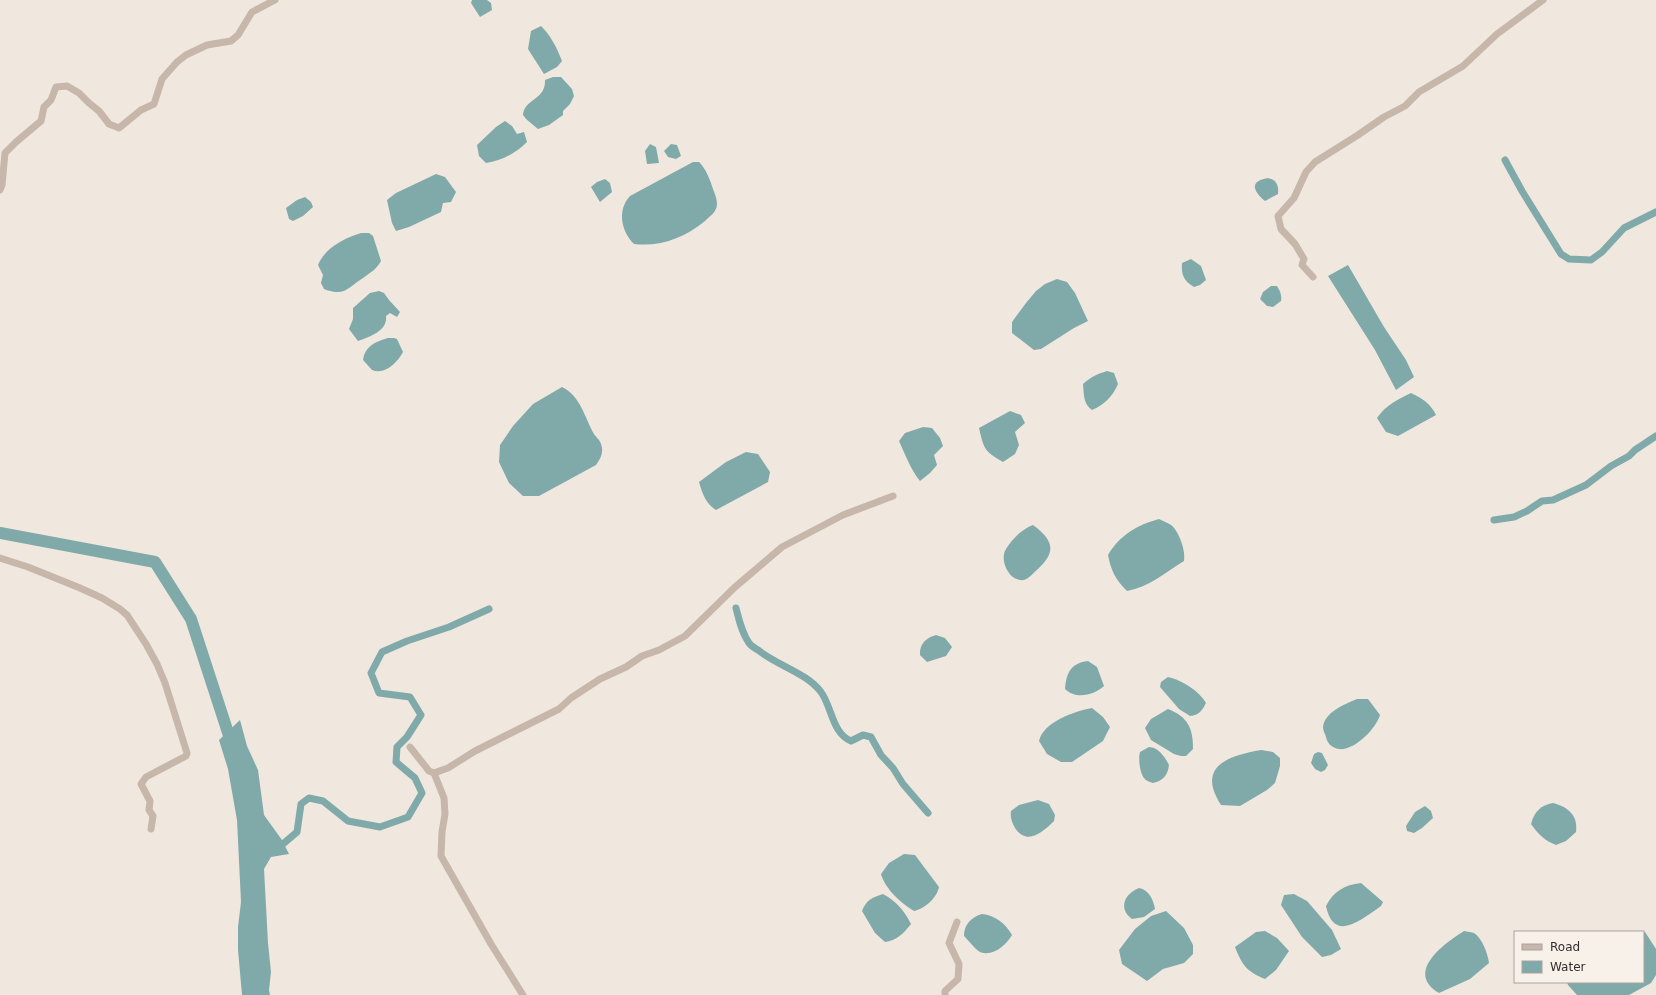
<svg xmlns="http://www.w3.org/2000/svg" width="1656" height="995" viewBox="0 0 1656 995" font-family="'DejaVu Sans',sans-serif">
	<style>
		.water { fill: #80aaaa }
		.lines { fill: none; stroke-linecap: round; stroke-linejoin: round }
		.canal { stroke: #80aaaa; stroke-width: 7 }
		.river { stroke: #80aaaa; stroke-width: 12 }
		.minor { stroke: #c7b7ab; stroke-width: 7 }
	</style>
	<rect width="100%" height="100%" fill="#f0e7de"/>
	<g class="water">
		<polygon points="472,0 487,0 491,3 492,10 480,17 471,3"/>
		<path d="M 541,26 C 551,36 557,48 562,61 L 557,67 L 544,74 L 528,49 L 531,31 Z"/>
		<path d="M 553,77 L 561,77 L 572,89 L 574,96 L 570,104 L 563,111 L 563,115 L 549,125 L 538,129 L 526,119 L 523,115 C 524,99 546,100 545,80 Z"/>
		<path d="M 505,121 L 512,126 L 517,134 L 524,132 L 527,142 C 516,153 501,161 486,163 L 479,156 L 477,145 L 496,127 Z"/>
		<polygon points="650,144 656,147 659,163 647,164 645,151"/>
		<polygon points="671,144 677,145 681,156 676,159 668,157 664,151"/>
		<path d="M 693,162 L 699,162 C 705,168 708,175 711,183 C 713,190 717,197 717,204 C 717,212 710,216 705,221 C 684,238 661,247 634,244 C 621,231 617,210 630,196 Z"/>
		<polygon points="436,174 445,177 456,192 451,202 443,203 441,212 409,227 396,231 392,223 387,200 396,193"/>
		<path d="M 1268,178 C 1276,180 1279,185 1278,194 L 1265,201 C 1253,191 1249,181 1268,178 Z"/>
		<polygon points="605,179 610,183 612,192 600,202 591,187 597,182"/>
		<polygon points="305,197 311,202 313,207 303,216 293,221 289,219 286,208 297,200"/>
		<path d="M 361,233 L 369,233 L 373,236 L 381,261 C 376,270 371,272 363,278 C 347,288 345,297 324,289 L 321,283 L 323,275 L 318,265 C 325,248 344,238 361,233 Z"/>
		<path d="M 1191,259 L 1201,266 L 1206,280 L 1200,285 L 1194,287 C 1184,281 1181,275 1182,263 Z"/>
		<polygon points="1348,265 1384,327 1406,360 1414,377 1396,390 1375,350 1328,276"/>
		<polygon points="1057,279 1067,282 1075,293 1088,321 1074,328 1041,349 1034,350 1012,333 1012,322 1026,303 1036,291 1045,284"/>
		<path d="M 1271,286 L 1277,286 C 1280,291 1282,295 1281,301 L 1273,307 L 1267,306 L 1260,299 L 1263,292 Z"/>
		<path d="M 379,291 L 384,293 L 389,300 L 400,312 L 397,317 L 390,313 L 386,316 C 388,331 369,337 358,341 L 349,329 L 353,319 L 353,308 L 370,293 Z"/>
		<path d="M 388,338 L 394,338 L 397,339 L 403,352 C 397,363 385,375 372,370 L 363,360 C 365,346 375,342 388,338 Z"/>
		<path d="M 1107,371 L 1114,373 L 1118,384 C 1113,396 1104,405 1092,410 C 1083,404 1084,394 1083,384 C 1091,377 1097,374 1107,371 Z"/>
		<path d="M 562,387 C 580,395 585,418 594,434 C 596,437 600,440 601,444 C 604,452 601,458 596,465 L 539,496 L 523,496 L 509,483 L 499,462 L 500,445 L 513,426 L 533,404 Z"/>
		<path d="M 1411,393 C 1422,398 1431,404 1436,415 L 1398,436 L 1386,432 L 1377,418 C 1386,405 1397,400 1411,393 Z"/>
		<path d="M 1010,411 L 1021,415 L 1025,423 L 1015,432 L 1019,445 L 1015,454 L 1003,462 C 984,451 984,449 979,428 Z"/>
		<path d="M 923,427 L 932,428 L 940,438 L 943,446 L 934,455 L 937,465 L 930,473 L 920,481 C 911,470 905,454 899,441 L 905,433 Z"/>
		<path d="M 746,452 L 758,454 L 770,472 L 768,482 L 716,510 C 706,504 702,493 699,482 L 726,462 Z"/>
		<path d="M 1159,519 C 1163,521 1168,523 1171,525 C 1179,531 1186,551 1184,561 C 1166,572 1149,587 1127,591 C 1116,580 1111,571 1108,555 C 1120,535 1137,525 1159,519 Z"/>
		<path d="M 1033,525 C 1053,540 1057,551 1038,569 C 1034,572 1029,579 1024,580 C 1009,582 999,560 1006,549 C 1012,539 1022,529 1033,525 Z"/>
		<path d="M 936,635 L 945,638 L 952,647 L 946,656 L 927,662 L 920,655 C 919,644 926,638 936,635 Z"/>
		<path d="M 1088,661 L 1097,667 L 1104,686 C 1094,695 1076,700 1065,689 C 1066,673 1071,663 1088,661 Z"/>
		<path d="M 1168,677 C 1182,680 1199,691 1206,703 C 1202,711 1199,715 1190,716 L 1179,709 L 1160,687 L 1161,682 Z"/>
		<path d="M 1357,699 L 1368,699 L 1380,715 C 1376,729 1354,751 1339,749 C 1332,748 1327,743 1326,737 C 1325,734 1323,730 1323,728 C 1324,712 1345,704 1357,699 Z"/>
		<path d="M 1092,708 L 1103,717 L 1110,727 L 1103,741 L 1072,762 L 1061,762 L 1047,754 L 1039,741 C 1043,722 1075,711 1092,708 Z"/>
		<path d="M 1168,709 C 1188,717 1193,728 1193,749 L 1186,756 L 1181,756 L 1174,754 L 1151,740 L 1145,728 L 1151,719 Z"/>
		<polygon points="240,720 247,746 258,770 264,815 282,840 289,854 271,857 264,869 268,943 271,972 269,990 270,995 242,995 238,950 238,927 241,902 237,820 228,769 219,740"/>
		<path d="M 1149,747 C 1158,747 1165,757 1169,765 C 1168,775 1163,781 1153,783 C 1150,782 1146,781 1144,778 C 1140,773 1138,759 1140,752 Z"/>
		<path d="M 1261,750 L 1273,752 L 1280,758 L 1280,766 L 1275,783 L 1267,790 L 1240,806 L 1221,805 C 1196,766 1228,756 1261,750 Z"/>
		<polygon points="1318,752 1322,753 1328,765 1325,770 1321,772 1315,769 1311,763 1314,754"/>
		<path d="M 1038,800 L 1049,804 L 1055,815 L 1054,821 C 1043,832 1027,846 1015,828 C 1012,823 1010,817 1011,811 L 1019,805 Z"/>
		<path d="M 1553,803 C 1568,807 1578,815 1576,832 L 1566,841 L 1556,845 C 1545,841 1538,834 1531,824 C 1534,812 1541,805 1553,803 Z"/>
		<polygon points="1425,806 1431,811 1433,818 1422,828 1414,833 1407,831 1406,826 1415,812"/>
		<path d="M 904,854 L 915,855 L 939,887 C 937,898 924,909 914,911 C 901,903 885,889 881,874 L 889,863 Z"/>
		<path d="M 1361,883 L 1383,902 L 1381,906 C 1362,919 1334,944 1326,906 C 1334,891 1344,885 1361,883 Z"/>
		<path d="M 1139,888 C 1149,890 1153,899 1155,909 L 1144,917 L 1132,919 C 1118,909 1124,894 1139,888 Z"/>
		<path d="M 883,894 C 896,901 904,910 911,924 C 904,933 896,941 885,942 L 875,933 L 862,911 C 866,900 873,897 883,894 Z"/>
		<polygon points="1294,894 1307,901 1332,930 1341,949 1331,955 1322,957 1302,937 1281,905 1284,895"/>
		<polygon points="1166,911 1184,928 1193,945 1193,954 1184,963 1163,969 1147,981 1122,964 1119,950 1135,929 1151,916"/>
		<path d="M 982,914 C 995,915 1006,924 1012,935 C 1006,945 993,957 980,952 C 975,949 969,941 964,936 C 964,925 971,917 982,914 Z"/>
		<path d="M 1265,931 L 1277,938 L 1289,951 L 1276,970 L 1265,979 C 1247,972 1242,965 1235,947 L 1256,932 Z"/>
		<path d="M 1464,931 C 1467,932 1472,932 1474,933 C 1482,938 1488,954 1489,963 L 1470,979 L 1439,993 C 1404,972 1445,943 1464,931 Z"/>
		<polygon points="1643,932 1645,932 1656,949 1656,975 1651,983 1629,995 1577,995 1568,985 1567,982 1643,982"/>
	</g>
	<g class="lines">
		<g class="canal">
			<polyline points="1505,160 1522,191 1561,254 1569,259 1591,260 1602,252 1624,228 1656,212"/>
			<polyline points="1494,520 1514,517 1527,511 1542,501 1553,500 1586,485 1611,466 1629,456 1635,450 1656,436"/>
			<path d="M 736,608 C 739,620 742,633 749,643 C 751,646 755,648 758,650 C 778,666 807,673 821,692 C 832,707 832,733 851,741 L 863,735 L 871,737 L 881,755 L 893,768 L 903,784 L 928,813"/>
			<polyline points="277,849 297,832 301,804 309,798 323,801 348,821 380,827 408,817 422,793 415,778 396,762 397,747 407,737 421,715 410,697 379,693 371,673 382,652 407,641 449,627 489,609"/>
		</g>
		<polyline class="river" points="0,533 155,562 191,619 233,748"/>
		<g class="minor">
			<polyline points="0,190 2,185 5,153 16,142 41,121 44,107 51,100 56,87 67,86 79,93 89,103 99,111 109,124 119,128 141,110 154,104 162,79 177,62 186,55 207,45 231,41 238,35 252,12 275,0"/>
			<polyline points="1313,277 1302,265 1304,259 1295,244 1281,229 1278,216 1294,198 1306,172 1315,162 1358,135 1384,117 1405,106 1419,92 1463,66 1497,34 1543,0"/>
			<polyline points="0,558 28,567 80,588 102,598 120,609 127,615 146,644 157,664 165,683 187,753 186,756 146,777 141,784 150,801 149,810 153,816 151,829"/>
			<polyline points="410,747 429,771 434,773 448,768 475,751 559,709 571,698 600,679 626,667 642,656 659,650 685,636 734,588 782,547 843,515 893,496"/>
			<polyline points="434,773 444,798 445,814 442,832 441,856 491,944 523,995"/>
			<polyline points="945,995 945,991 958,979 959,964 949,943 957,922"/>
		</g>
	</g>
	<rect x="1514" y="931" width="130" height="52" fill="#f8f1ea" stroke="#aaa39d"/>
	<rect x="1522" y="944" width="20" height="6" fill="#c7b7ab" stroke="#aaa39d"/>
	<text x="1550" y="951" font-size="12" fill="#352d2a">Road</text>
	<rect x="1522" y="961" width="20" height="12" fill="#80aaaa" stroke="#aaa39d"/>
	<text x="1550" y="971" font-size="12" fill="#352d2a">Water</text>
</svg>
